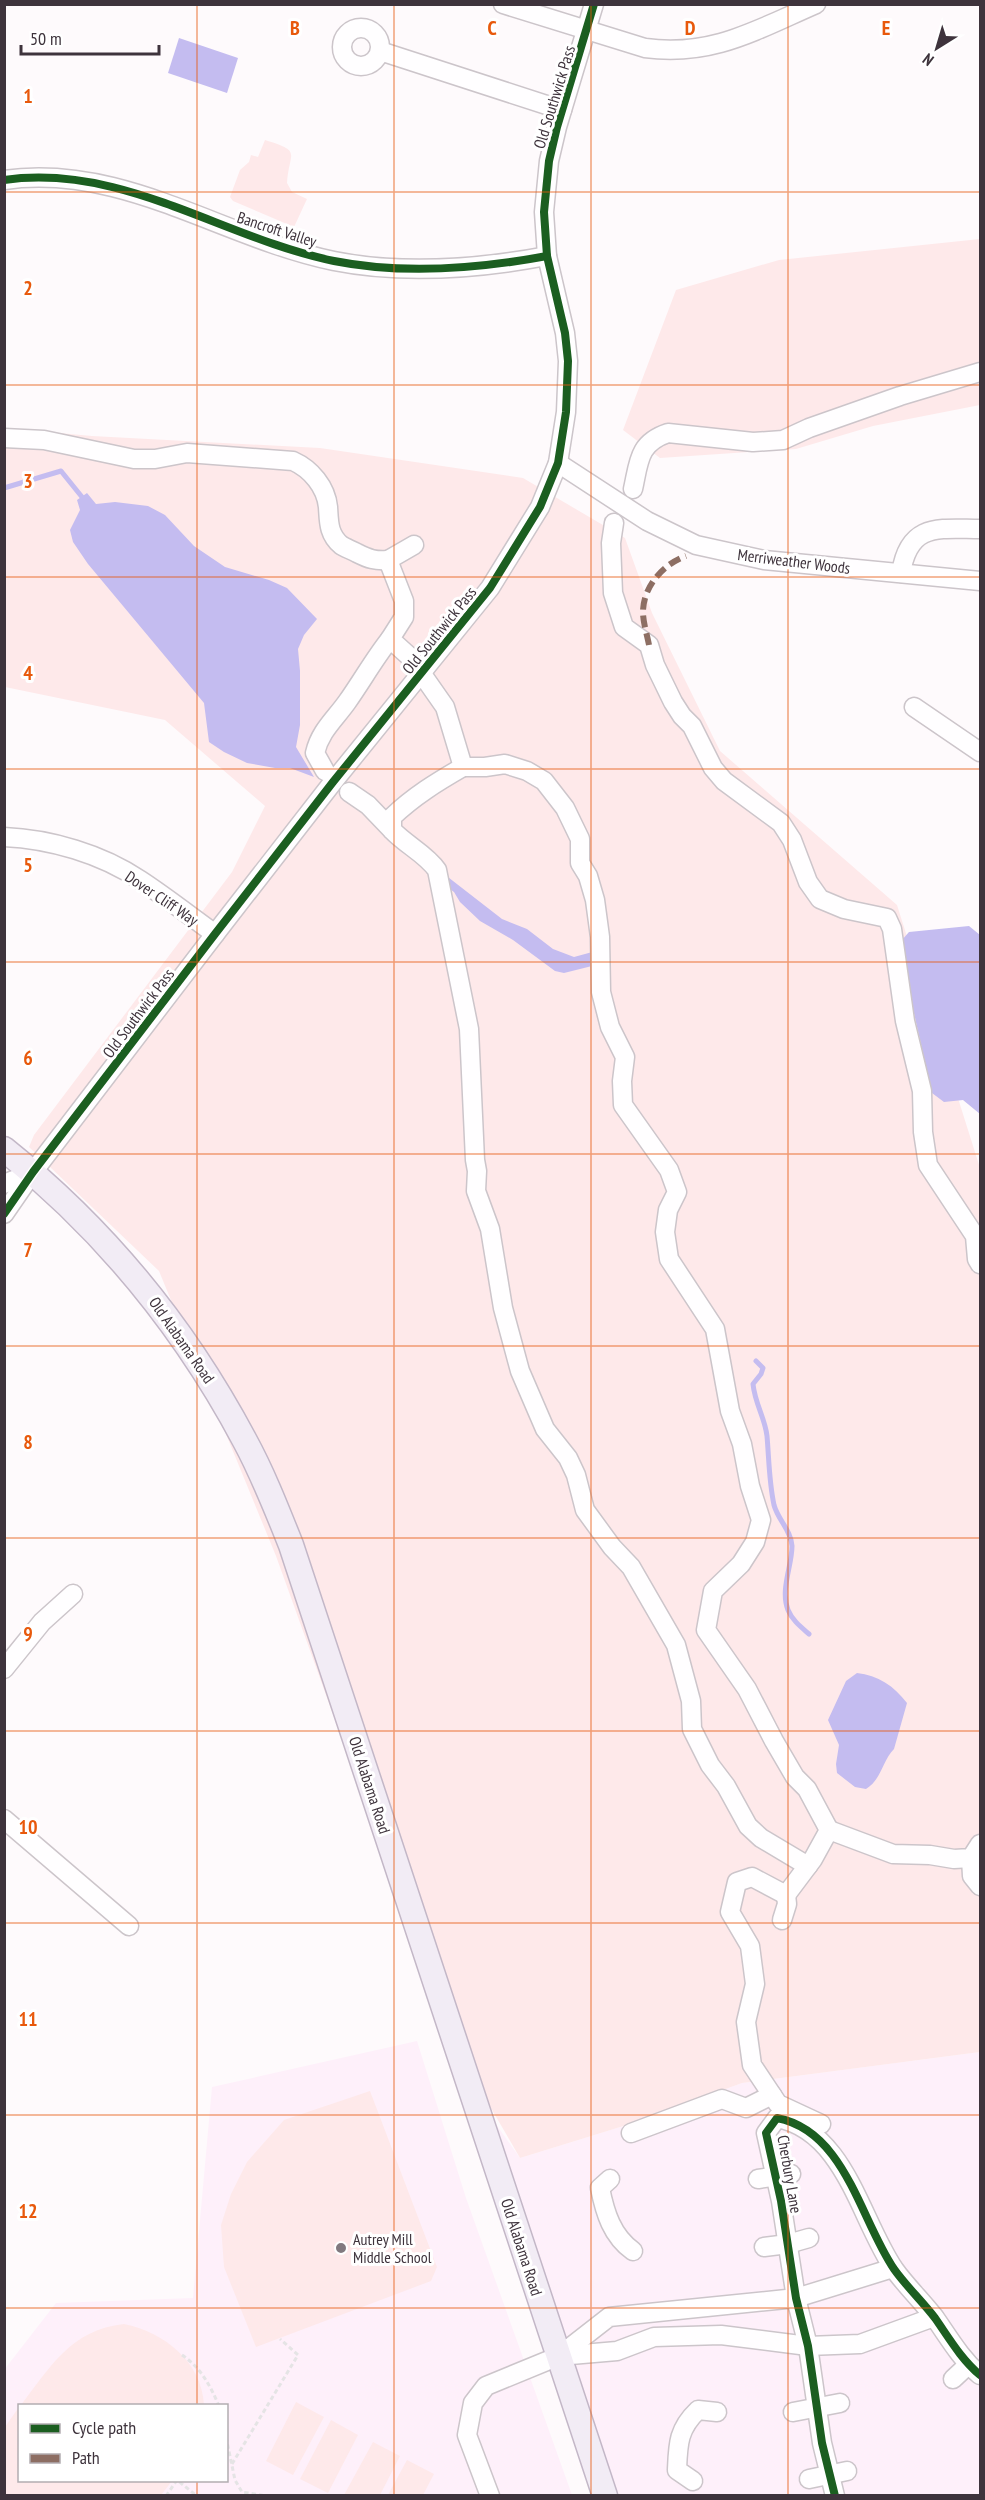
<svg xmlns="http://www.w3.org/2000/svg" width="985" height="2500" viewBox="0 0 985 2500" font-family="'PT Sans Narrow',sans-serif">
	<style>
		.built { fill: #fef0fa; fill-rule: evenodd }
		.green { fill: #fee9ea }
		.water { fill: #c4bcf0 }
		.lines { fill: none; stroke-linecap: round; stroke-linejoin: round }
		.stream { stroke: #c4bcf0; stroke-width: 5 }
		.minor-casing { stroke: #ccc5ca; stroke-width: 21 }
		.major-casing { stroke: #c3b7c7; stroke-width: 27 }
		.path { stroke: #e5e4e5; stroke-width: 3; stroke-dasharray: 4.5 3; stroke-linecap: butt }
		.minor { stroke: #fffeff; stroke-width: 18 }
		.major { stroke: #f2ecf5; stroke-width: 24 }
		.quiet { stroke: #8d6e63; stroke-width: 6; stroke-dasharray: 12 6; stroke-linecap: butt }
		.cycleway-casing { stroke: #fff; stroke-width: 11 }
		.cycleway { stroke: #1b5e20; stroke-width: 8 }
		.grid { fill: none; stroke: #e8590c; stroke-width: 1.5; stroke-opacity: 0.55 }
		.poi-dot { fill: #81797f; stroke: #fff; stroke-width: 2 }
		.labels { text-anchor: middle; stroke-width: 6; stroke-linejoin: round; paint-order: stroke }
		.street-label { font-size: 16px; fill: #3e333c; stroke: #fff }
		.poi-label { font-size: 16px; fill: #3e333c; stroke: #fff; text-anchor: start }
		.grid-label { font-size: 20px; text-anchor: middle; font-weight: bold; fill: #e8590c; stroke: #fff; stroke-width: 6; stroke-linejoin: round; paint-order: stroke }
	</style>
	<rect width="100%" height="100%" fill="#fefafc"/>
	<g class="built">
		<path d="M 417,2041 L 466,2198 L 572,2495 L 5,2495 L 4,2370 L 56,2303 L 193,2298 L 212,2087 ZM 20,2406 L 226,2406 L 226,2480 L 20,2480 Z"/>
		<polygon points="980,2052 980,2495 602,2495 461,2075 520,2158 630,2124 742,2083"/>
	</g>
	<g class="green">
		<path d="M 265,140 C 303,152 289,151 287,183 L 292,192 L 307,199 L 294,227 L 233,201 L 230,197 L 240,170 L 249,162 L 251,155 L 258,157 Z"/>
		<polygon points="980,239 980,405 873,426 796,449 660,458 623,430 676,290 779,260"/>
		<polygon points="4,428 92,436 320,448 523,478 625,538 652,613 720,751 897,905 980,1168 980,2052 742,2083 630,2124 520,2158 448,2034 276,1556 159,1271 29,1147 34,1135 232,872 265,806 165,720 5,687"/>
		<polygon points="370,2091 437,2267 431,2281 256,2347 224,2267 221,2225 231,2194 247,2162 284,2120"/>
		<path d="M 124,2324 C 164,2332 202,2362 204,2405 L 21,2405 C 51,2366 71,2330 124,2324 Z"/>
		<polygon points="296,2402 324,2417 293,2475 266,2461"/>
		<polygon points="19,2407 20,2480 172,2481 161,2495 5,2495 5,2427"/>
		<polygon points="331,2420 358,2435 328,2493 300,2479"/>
		<polygon points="373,2442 400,2456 380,2495 344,2495"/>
		<polygon points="407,2460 434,2474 423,2495 388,2495"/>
	</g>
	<g class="water">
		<polygon points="179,38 238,58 227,93 168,73"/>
		<polygon points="87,493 96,504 115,502 148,506 165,515 194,546 225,567 269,580 287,588 317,619 304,635 298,649 300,671 300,725 296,747 314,777 290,768 275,768 247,763 224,752 209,742 204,703 88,564 73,542 70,530 80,510 77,500"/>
		<polygon points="444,874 502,919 527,929 553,949 574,957 596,951 596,965 564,973 555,971 513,940 480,921 460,902 454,892 447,887"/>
		<polygon points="969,926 980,935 980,1114 963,1100 944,1102 932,1093 911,1000 902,940 909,932"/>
		<path d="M 857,1673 C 878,1675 894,1686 907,1703 L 894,1749 C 882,1761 882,1779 866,1789 L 855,1787 L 837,1773 L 836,1764 L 839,1745 L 828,1720 L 846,1681 Z"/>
	</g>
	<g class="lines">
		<g class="stream">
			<polyline points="4,488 61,471 82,497"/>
			<path d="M 756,1361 L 763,1368 L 761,1374 L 753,1384 C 755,1404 765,1418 767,1436 C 769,1459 769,1482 774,1505 C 778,1520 791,1530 792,1546 C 792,1566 780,1590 788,1610 C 792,1620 801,1627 809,1634"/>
		</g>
		<g class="minor-casing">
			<g id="minor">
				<path d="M 503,4 L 645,48 C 712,57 756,30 816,4"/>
				<circle cx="361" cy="47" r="19"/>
				<polyline points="380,51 562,110"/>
				<path d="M 4,180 C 123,163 222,238 334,261 C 404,275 477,269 547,256"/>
				<path d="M 4,438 L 44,440 L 134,459 L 155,459 L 187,453 L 293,461 C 311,469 326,487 328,507 C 329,521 328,534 341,545 C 345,548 352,550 357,553 C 369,559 375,561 388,560"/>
				<polyline points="558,463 647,521 696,545 764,560 980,581"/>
				<path d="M 633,489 C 639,462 638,443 668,433 L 753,442 L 783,440 L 809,428 L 900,396 L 980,372"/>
				<polyline points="614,523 611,543 613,593 624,627 649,645 655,665 673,702 682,716 692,726 713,768 724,781 781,823 792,840 808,882 820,899 844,909 887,918 892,929 905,1021 922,1091 923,1132 928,1165 975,1236 977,1259 980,1264"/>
				<polyline points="414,545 388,560 404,601 404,617 390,639 410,657 445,707 463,767 485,767 505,764 527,771 544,781 565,808 580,839 580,863 588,876 595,900 600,937 601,992 610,1027 625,1057 622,1081 623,1105 669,1170 677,1192 668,1210 665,1232 669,1259 715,1329 730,1411 742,1444 750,1486 761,1520 755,1542 741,1564 713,1591 706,1630 747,1689 774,1741 795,1777 807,1789 829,1830 813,1859 786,1895 752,1877 737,1882 730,1912 750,1946 755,1984 746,2022 752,2065 778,2104 821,2124"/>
				<path d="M 901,573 C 909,522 939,529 980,529"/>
				<polyline points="914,707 980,752"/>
				<path d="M 463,767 C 437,782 414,796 392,817 L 392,830 C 406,845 426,854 437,870 L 469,1029 L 475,1160 L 477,1171 L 476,1191 L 490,1229 L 503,1308 L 520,1371 L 545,1429 L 568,1458 L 576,1475 L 585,1510 L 612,1547 L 631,1567 L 676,1645 L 691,1701 L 692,1729 L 710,1765 L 726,1786 L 748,1826 L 761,1838 L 808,1866"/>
				<path d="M 325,771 L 315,753 C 320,731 335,719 347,702 C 362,681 374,659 390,639"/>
				<polyline points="349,792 368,805 392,830"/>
				<path d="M 4,837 C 50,839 102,854 140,880 C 166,897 190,916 215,934"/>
				<polyline points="4,1184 33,1172"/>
				<polyline points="4,1214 33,1172 215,934 333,782 490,588 540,507 558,463 566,412 568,361 565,333 547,256 544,212 549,161 557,127 594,4"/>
				<polyline points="4,1669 42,1622 73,1594"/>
				<polyline points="4,1819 129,1926"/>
				<polyline points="829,1830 893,1854 930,1855 954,1859 971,1858 980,1844"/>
				<polyline points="971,1858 972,1876 980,1886"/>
				<polyline points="782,1920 787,1904 786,1895"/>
				<polyline points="631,2133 722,2099 746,2108 772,2095"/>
				<path d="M 610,2179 L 600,2188 C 605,2213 612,2236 633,2251"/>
				<polyline points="758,2179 791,2174"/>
				<polyline points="764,2247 788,2244 809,2238"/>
				<polyline points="559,2356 617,2351 654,2337 721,2335 808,2346 860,2344 934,2317"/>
				<polyline points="953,2379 968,2365"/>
				<polyline points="793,2412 840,2403"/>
				<polyline points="809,2479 847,2471"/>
				<path d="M 693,2481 L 677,2470 C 678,2444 678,2429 698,2410 L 717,2412"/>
				<polyline points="490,2496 467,2435 473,2403 486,2386 559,2356 609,2317 796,2298 893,2268"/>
				<path d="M 835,2496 L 822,2443 L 808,2346 L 796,2298 L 781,2201 L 766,2133 L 777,2118 C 845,2131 860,2219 894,2269 C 906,2286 922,2301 935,2318 C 949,2338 961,2359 980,2375"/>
			</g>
		</g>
		<g class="major-casing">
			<path id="major" d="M 4,1149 C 104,1229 185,1328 245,1441 C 263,1474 277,1510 291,1545 L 605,2496"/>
		</g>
		<g class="path">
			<path d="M 182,2355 C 201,2368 210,2385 219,2406"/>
			<polyline points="226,2437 235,2480 242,2492 266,2496"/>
			<polyline points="232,2464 298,2355 280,2339"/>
			<polyline points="166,2496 177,2480 197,2496"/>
		</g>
		<use href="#minor" class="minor"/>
		<use href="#major" class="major"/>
		<path class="quiet" d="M 649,645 C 647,634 643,623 643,612 C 643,587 663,564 686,556"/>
		<g class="cycleway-casing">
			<g id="cycleway">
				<path d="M 4,180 C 123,163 222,238 334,261 C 404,275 477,269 547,256"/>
				<polyline points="4,1214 33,1172 215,934 333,782 490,588 540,507 558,463 566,412 568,361 565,333 547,256 544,212 549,161 557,127 594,4"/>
				<path d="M 835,2496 L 822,2443 L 808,2346 L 796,2298 L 781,2201 L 766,2133 L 777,2118 C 845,2131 860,2219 894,2269 C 906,2286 922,2301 935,2318 C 949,2338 961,2359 980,2375"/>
			</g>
		</g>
		<use href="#cycleway" class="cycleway"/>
	</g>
	<path class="grid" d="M 197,4 L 197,2406M 394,4 L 394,2496M 591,4 L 591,2496M 788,4 L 788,2496M 4,192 L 980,192M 4,385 L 980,385M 4,577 L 980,577M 4,769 L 980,769M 4,962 L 980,962M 4,1154 L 980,1154M 4,1346 L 980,1346M 4,1538 L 980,1538M 4,1731 L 980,1731M 4,1923 L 980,1923M 4,2115 L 980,2115M 4,2308 L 980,2308M 197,2480 L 197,2496"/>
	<circle class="poi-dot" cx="341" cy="2248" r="6"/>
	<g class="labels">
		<g class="street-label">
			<text transform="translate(554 97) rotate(-73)" y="6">Old Southwick Pass</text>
			<text transform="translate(277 229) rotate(18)" y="6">Bancroft Valley</text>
			<text transform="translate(794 561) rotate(7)" y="6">Merriweather Woods</text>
			<text transform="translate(439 630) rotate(-51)" y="6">Old Southwick Pass</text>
			<text transform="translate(162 898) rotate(34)" y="6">Dover Cliff Way</text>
			<text transform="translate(138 1013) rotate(-53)" y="6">Old Southwick Pass</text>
			<text transform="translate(182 1340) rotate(55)" y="6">Old Alabama Road</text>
			<text transform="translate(370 1785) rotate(72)" y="6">Old Alabama Road</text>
			<text transform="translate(790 2174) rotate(80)" y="6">Cherbury Lane</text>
			<text transform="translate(522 2247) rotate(72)" y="6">Old Alabama Road</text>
		</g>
		<g class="poi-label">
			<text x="353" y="2245">Autrey Mill<tspan x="353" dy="18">Middle School</tspan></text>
		</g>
	</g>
	<g class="grid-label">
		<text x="295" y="35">B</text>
		<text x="492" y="35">C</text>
		<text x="690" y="35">D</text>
		<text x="886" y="35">E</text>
		<text x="28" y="103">1</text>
		<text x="28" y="295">2</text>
		<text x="28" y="488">3</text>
		<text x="28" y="680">4</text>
		<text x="28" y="872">5</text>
		<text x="28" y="1065">6</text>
		<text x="28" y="1257">7</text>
		<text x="28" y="1449">8</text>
		<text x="28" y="1641">9</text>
		<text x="28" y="1834">10</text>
		<text x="28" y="2026">11</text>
		<text x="28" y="2218">12</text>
	</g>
	<rect width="985" height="2500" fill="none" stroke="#3e333c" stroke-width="12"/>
	<rect x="18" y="2404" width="210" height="78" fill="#ffffff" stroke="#b2adb1" stroke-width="1.5"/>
	<rect x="30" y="2424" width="30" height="9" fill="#1b5e20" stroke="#b2adb1" stroke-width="1.5"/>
	<text x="72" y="2434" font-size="18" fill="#3e333c">Cycle path</text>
	<rect x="30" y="2454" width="30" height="9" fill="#8d6e63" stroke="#b2adb1" stroke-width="1.5"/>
	<text x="72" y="2464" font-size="18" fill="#3e333c">Path</text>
	<g transform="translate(937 48) rotate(217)" stroke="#ffffff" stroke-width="4.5" paint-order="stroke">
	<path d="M0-4.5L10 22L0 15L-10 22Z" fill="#3e333c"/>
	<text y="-9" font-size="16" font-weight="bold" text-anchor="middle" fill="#3e333c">N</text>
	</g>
	<path d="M21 45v9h138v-9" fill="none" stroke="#3e333c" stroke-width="3"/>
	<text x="30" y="45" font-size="18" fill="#3e333c" stroke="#ffffff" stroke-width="4.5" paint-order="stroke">50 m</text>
</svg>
